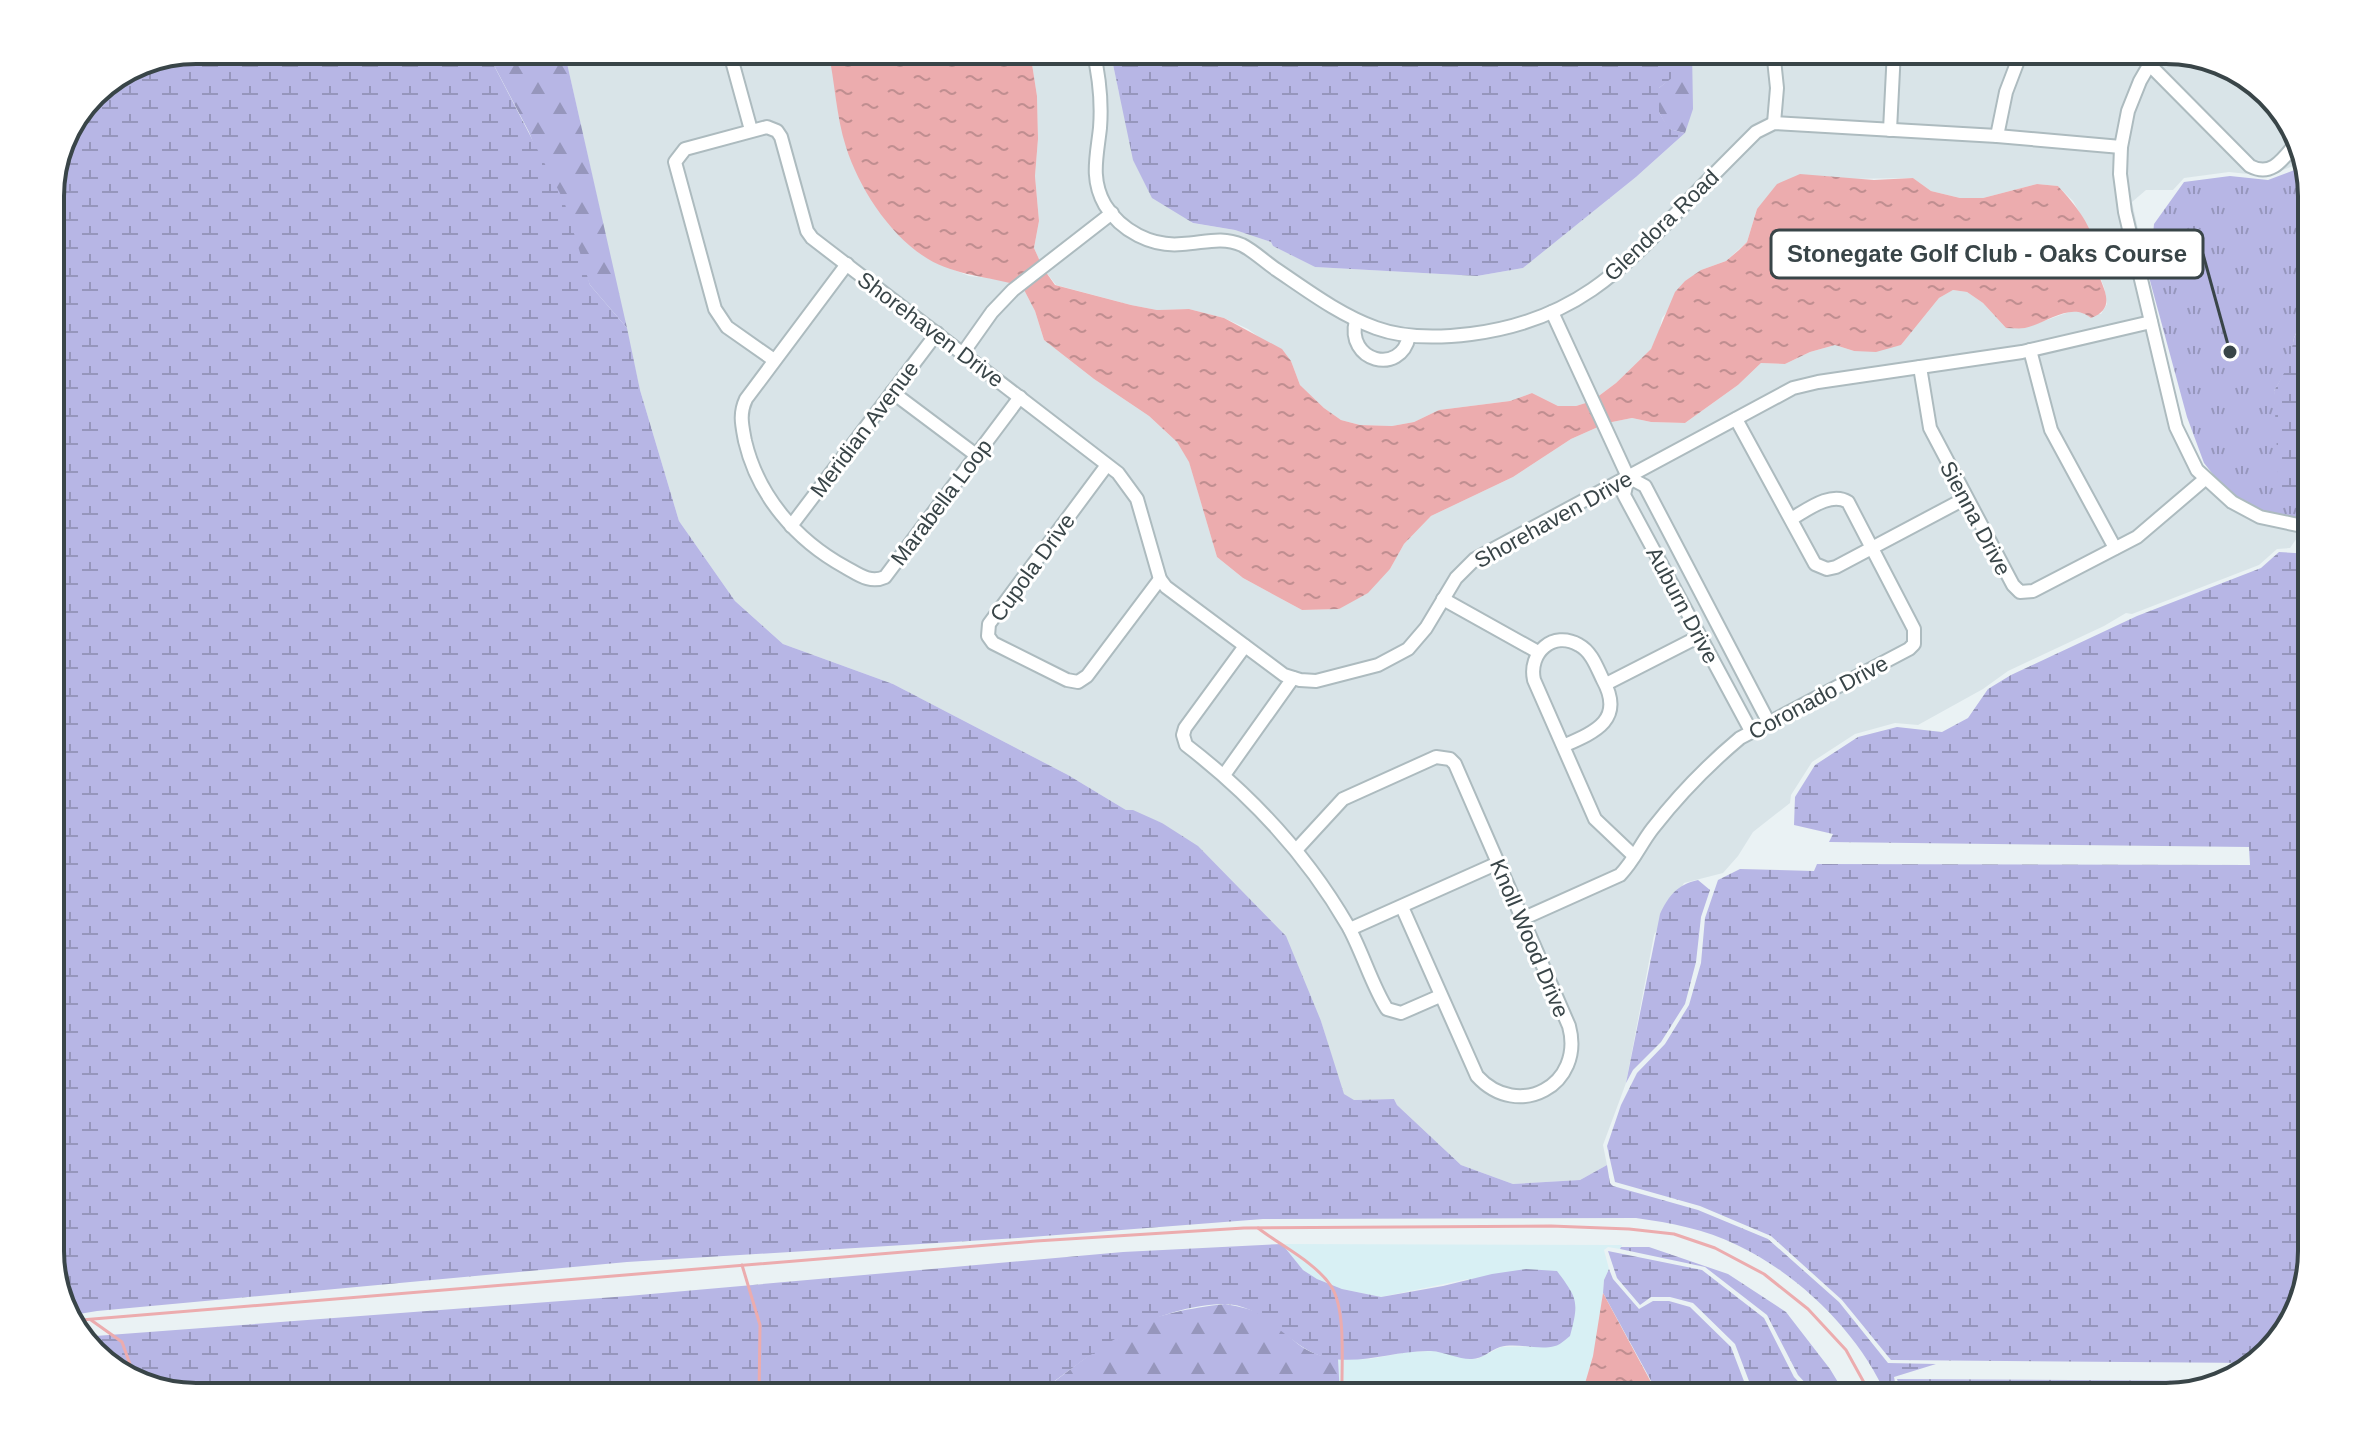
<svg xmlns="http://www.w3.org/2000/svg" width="2362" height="1447" viewBox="0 0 2362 1447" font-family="Arial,sans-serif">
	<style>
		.residential { fill: #d9e4e8 }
		.commercial { fill: #d8f0f4 }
		.grass { fill: url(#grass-tufts) }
		.forest { fill: url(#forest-firs) }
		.wetland { fill: url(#wetland-marsh) }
		.water { fill: url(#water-ripples) }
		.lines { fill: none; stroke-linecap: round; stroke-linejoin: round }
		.stream { stroke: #ecacae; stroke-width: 3 }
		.minor-casing { stroke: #adbbbf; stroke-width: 16 }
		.minor { stroke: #fff; stroke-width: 12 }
		.labels { text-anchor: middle; stroke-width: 6; stroke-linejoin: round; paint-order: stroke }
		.street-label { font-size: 22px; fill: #394548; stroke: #fff }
		.rim { fill: none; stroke: #394548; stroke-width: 4 }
		.leader { fill: none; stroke: #394548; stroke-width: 3 }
		.callout-dot { fill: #394548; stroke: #fff; stroke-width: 3 }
		.callout { fill: #fff; stroke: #394548; stroke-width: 3 }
		.callout-label { font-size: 24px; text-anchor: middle; font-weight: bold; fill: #394548 }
	</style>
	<defs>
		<pattern id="grass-tufts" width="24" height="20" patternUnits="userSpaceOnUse" patternTransform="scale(2)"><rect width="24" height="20" fill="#b7b6e5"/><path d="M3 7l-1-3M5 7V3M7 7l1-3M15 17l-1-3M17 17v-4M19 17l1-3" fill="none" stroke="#9696bc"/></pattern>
		<pattern id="forest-firs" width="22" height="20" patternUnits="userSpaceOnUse" patternTransform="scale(2)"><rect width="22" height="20" fill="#b7b6e5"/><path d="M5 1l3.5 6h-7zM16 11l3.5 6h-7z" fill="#9696bc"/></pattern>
		<pattern id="wetland-marsh" width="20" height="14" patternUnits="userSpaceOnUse" patternTransform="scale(2)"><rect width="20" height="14" fill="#b7b6e5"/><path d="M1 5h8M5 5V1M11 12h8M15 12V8" fill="none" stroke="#9696bc"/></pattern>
		<pattern id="water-ripples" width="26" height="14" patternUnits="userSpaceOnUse" patternTransform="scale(2)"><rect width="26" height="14" fill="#ecacae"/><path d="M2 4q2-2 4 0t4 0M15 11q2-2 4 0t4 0" fill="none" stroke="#c08e90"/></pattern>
	</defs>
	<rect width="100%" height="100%" fill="#eaf2f4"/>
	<polygon class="residential" points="564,50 828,50 895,230 928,259 969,276 998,279 1022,286 1035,311 1044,340 1094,379 1149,416 1177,442 1189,461 1217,557 1243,578 1302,610 1339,609 1390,569 1404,544 1431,516 1513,477 1571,439 1607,423 1632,418 1651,422 1685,423 1738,385 1761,363 1785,364 1810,352 1835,345 1854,351 1901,345 1939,298 1953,290 1967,292 1983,303 2006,328 2024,328 2072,311 2101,314 2107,304 2104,287 2095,265 2093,237 2073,201 2058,186 2037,184 1983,198 1960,198 1931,191 1913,178 1842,179 1757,209 1747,242 1726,261 1701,270 1662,318 1659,333 1651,349 1616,383 1592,401 1576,406 1558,406 1532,393 1510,401 1439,410 1414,422 1392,426 1360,425 1341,420 1324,408 1300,385 1291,361 1248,329 1224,318 1189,309 1157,310 1131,305 1056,285 1043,268 1034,248 1039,221 1035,176 1038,139 1037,96 1032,64 1026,50 1110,50 1119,93 1192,223 1235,230 1271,242 1273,246 1315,267 1477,276 1523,268 1636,177 1685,133 1692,50 2166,50 2239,70 2292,123 2304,162 2267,176 2229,172 2184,178 2173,190 2146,190 2132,202 2146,265 2145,278 2189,449 2209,484 2247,516 2306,525 2290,548 2277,549 2259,565 2132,614 2126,613 2104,626 2008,671 1983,689 1918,725 1895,723 1855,734 1812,762 1791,795 1790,803 1753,832 1738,856 1723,873 1684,883 1654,935 1626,1083 1603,1145 1607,1165 1580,1180 1513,1184 1461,1165 1397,1105 1394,1099 1353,1100 1343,1094 1321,1021 1162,823 1126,810 1068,775 893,684 783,644 735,601 679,521 640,390"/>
	<polygon class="commercial" points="1282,1244 1622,1245 1620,1249 1608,1247 1604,1250 1609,1269 1604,1280 1600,1325 1593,1356 1581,1397 1340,1397 1338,1358 1370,1359 1407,1352 1433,1351 1477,1359 1501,1347 1556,1346 1468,1279 1381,1297 1342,1289 1317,1279 1303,1270"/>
	<polygon class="grass" points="2305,166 2312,187 2312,296 2294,338 2289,366 2274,391 2302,503 2312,505 2312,522 2275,515 2247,504 2223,487 2204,463 2187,417 2149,277 2154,224 2184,182 2230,176 2268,180"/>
	<g class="forest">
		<polygon points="486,50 564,50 627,328 590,285 529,132"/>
		<polygon points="1671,50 1692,50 1693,109 1685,133 1668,129 1659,112 1659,88 1671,78"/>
		<path d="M 1225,1304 C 1235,1306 1247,1308 1256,1312 C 1287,1325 1294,1356 1338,1358 L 1340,1397 L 1033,1397 C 1063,1376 1092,1351 1124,1332 C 1153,1314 1192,1308 1225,1304 Z"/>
	</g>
	<g class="wetland">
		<path d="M 196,50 L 486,50 L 564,201 L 590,285 L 627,328 L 640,390 L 679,521 L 735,601 L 783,644 L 893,684 L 1068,775 L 1126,810 L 1133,810 L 1162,823 L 1198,846 L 1286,936 L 1321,1021 L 1344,1094 L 1354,1100 L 1394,1099 L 1397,1105 L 1461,1165 L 1513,1184 L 1580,1180 L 1607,1165 L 1610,1183 L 1613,1186 L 1698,1210 L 1768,1239 L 1839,1302 L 1888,1363 L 1936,1364 L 1894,1377 L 1898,1397 L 1887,1397 C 1860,1334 1800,1275 1737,1245 C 1705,1229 1671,1223 1636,1218 L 1263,1219 L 1018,1238 L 627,1262 L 97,1311 L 67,1316 L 50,1260 L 50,187 L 93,92 L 140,61 Z"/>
		<polygon points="1110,50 1671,50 1672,78 1659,88 1659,112 1669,129 1685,133 1636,177 1523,268 1477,276 1315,267 1273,246 1271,242 1235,230 1193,223 1152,198 1133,160"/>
		<polygon points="2312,296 2312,505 2279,494 2274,391 2288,366 2294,338"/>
		<polygon points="2279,552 2312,554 2312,1252 2292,1324 2254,1363 1891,1360 1842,1300 1771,1236 1700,1206 1615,1182 1607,1146 1621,1105 1637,1073 1665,1044 1689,1005 1701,963 1705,918 1718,880 1740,869 1814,871 1817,864 2250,865 2249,847 1829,842 1833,834 1794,825 1795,797 1815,765 1858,737 1897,727 1942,732 1968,718 1988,689 2011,675 2137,616 2261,568"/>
		<path d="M 1698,880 L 1710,890 L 1701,917 L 1696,962 L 1685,1004 L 1661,1042 L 1633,1070 L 1626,1083 L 1660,914 C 1669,895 1677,885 1698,880 Z"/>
		<path d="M 1282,1244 L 1303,1270 L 1317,1279 L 1342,1289 L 1381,1297 L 1443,1286 L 1492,1274 L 1526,1269 L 1557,1271 C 1578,1299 1579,1302 1570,1336 C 1566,1339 1560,1345 1555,1346 C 1538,1351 1518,1342 1500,1347 C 1490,1350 1483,1359 1472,1359 C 1461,1360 1445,1352 1431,1351 C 1396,1350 1363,1365 1328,1358 C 1287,1349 1266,1302 1221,1304 C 1143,1308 1093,1354 1033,1397 L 196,1397 L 123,1377 L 82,1337 L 628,1296 L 1123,1252 Z"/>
		<polygon points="1621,1247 1649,1247 1728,1274 1786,1312 1830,1369 1847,1397 1818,1397 1798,1375 1767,1315 1705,1267 1620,1249"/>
		<polygon points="1608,1251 1702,1270 1764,1318 1794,1377 1813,1397 1755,1397 1735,1344 1693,1303 1670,1297 1651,1297 1640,1305 1617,1278"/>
		<polygon points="1609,1269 1613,1279 1639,1309 1653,1301 1669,1301 1690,1307 1731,1347 1750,1397 1660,1397 1603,1293 1604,1280"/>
		<polygon points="1897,1379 2227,1381 2167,1397 1903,1397"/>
	</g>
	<g class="water">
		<path d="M 828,50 L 1026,50 L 1032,64 L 1037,96 L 1038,139 L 1035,176 L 1039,221 L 1034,248 L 1043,268 L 1055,285 L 1131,305 L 1157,310 L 1189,309 L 1224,318 L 1282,349 L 1291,361 L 1300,385 L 1324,408 L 1341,420 L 1360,425 L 1392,426 L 1414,422 L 1439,410 L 1510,401 L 1532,393 L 1558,406 L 1576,406 L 1592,401 L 1616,383 L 1651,349 L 1675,292 L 1685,281 L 1701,270 L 1726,261 L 1739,250 L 1747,242 L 1757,209 L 1777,184 L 1800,174 L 1874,180 L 1913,178 L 1931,191 L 1960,198 L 1983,198 L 2037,184 L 2058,186 C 2071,200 2088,220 2093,239 C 2095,247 2093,256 2095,264 C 2100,285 2120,307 2091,318 C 2071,301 2047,323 2025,328 C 2019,329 2012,328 2006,328 L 1983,303 L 1967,292 L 1953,290 L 1939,298 L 1901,345 L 1876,352 L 1854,351 L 1835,345 L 1810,352 L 1785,364 L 1761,363 L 1738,385 L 1685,423 L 1651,422 L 1632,418 L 1607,423 L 1571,439 L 1513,477 L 1431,516 L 1404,544 L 1390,569 L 1368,593 L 1339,609 L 1302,610 L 1243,578 L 1217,557 L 1189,462 L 1177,442 L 1149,416 L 1094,379 L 1044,340 L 1035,311 L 1022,286 C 991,277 957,276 928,259 C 890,236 859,188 846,147 C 836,116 835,82 828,50 Z"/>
		<polygon points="1603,1293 1652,1384 1660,1397 1581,1397 1593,1356"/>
	</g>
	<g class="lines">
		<g class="stream">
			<path d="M 1258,1228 C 1281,1246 1315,1262 1331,1286 C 1347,1311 1341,1367 1342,1397"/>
			<polyline points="742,1265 760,1325 759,1397"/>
			<polyline points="91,1320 122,1342 136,1381"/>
			<polyline points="69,1321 1036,1241 1244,1228 1551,1226 1629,1229 1674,1234 1715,1248 1764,1274 1808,1309 1846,1350 1872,1397"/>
		</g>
		<g class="minor-casing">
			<g id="minor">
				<polyline points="729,50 751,130"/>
				<path d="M 1093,50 C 1099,75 1102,102 1100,128 C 1097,156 1090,179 1105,205 C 1121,231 1152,247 1182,244 C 1204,243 1221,236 1242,245 C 1254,251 1265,262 1277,270 C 1308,291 1340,315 1376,328 C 1406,339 1439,338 1471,334 C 1574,321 1621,271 1688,201 C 1710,178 1733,155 1756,132 L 1774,123 L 1997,136 L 2121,147"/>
				<polyline points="1773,50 1777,88 1774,123"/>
				<path d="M 2135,50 L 2250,166 C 2273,178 2284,157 2298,141"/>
				<polyline points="2158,50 2140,81 2128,111 2121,147 2120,174 2125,212 2176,427 2197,470 2232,502 2260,517 2312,528"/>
				<polyline points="1890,130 1894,50"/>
				<polyline points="1997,136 2006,92 2022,50"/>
				<path d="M 847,264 L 746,399 C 739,414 742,425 745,441 C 758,496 796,540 845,567 C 858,574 870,584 885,577 L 1020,397"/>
				<polyline points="1552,312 1628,477 1624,495 1751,731"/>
				<path d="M 1356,320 C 1345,362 1401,376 1409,336"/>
				<polyline points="2030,350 2051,430 2115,548"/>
				<polyline points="963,353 992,312 1013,290 1112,213"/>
				<polyline points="774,360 727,327 715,309 675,162 685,149 767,127 777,131 781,137 807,231 812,238 1118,473 1137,499 1160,579 1166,587 1284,675 1300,680 1316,681 1378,665 1408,649 1426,628 1456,578 1475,559 1793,388 1818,382 2022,352 2151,322"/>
				<polyline points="1920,367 1930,428 2013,585 2020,592 2033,591 2137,537 2205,479"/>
				<polyline points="892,392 976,455"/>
				<polyline points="1736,419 1815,564 1827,569 1836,567 1966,498"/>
				<polyline points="1107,465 989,624 988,636 993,643 1067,680 1078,682 1087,676 1160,579"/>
				<polyline points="1628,477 1645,486 1768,721"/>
				<polyline points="791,526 937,333"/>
				<polyline points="1443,599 1538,652"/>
				<path d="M 1245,646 L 1185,728 L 1183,735 L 1186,745 C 1251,795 1307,855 1348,926 C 1362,951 1373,988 1387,1009 L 1401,1013 L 1440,996"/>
				<polyline points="1606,684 1700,636"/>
				<path d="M 1563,746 C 1595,732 1625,720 1603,680 C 1597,668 1592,652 1579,645 C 1553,630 1528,653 1534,680 L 1595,819 L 1634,856"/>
				<polyline points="1224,775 1293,678"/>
				<path d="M 1296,850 L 1343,799 L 1436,757 L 1450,759 L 1455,764 L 1569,1026 C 1585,1085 1518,1121 1477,1076 L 1402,907"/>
				<path d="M 1522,919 L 1620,875 C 1634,861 1641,843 1653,828 C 1678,796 1709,764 1740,738 L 1909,649 L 1914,644 L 1914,629 L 1848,502 C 1831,491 1807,510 1791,519"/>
				<polyline points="1350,929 1498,863"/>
			</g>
		</g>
		<use href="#minor" class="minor"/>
	</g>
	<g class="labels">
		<g class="street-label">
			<text transform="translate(1661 225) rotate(-44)" y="8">Glendora Road</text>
			<text transform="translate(931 329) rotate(37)" y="8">Shorehaven Drive</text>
			<text transform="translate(864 429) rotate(-53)" y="8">Meridian Avenue</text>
			<text transform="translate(941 502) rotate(-53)" y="8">Marabella Loop</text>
			<text transform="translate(1976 518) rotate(62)" y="8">Sienna Drive</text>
			<text transform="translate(1553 519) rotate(-29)" y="8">Shorehaven Drive</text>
			<text transform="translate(1032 567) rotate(-54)" y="8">Cupola Drive</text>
			<text transform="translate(1683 605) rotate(62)" y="8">Auburn Drive</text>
			<text transform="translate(1818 697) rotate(-28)" y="8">Coronado Drive</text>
			<text transform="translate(1530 938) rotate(67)" y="8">Knoll Wood Drive</text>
		</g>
	</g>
	<path d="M0 0H2362V1447H0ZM196 64H2166A132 132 0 0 1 2298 196V1251A132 132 0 0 1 2166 1383H196A132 132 0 0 1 64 1251V196A132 132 0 0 1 196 64Z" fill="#fff" fill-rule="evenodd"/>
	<path class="rim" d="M196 64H2166A132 132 0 0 1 2298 196V1251A132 132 0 0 1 2166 1383H196A132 132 0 0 1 64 1251V196A132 132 0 0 1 196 64Z"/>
	<path class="leader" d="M2230 352L2203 254"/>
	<circle class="callout-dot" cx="2230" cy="352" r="8"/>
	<rect class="callout" x="1771" y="230" width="432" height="48" rx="8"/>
	<g class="callout-label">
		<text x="1987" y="262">Stonegate Golf Club - Oaks Course</text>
	</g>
</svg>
